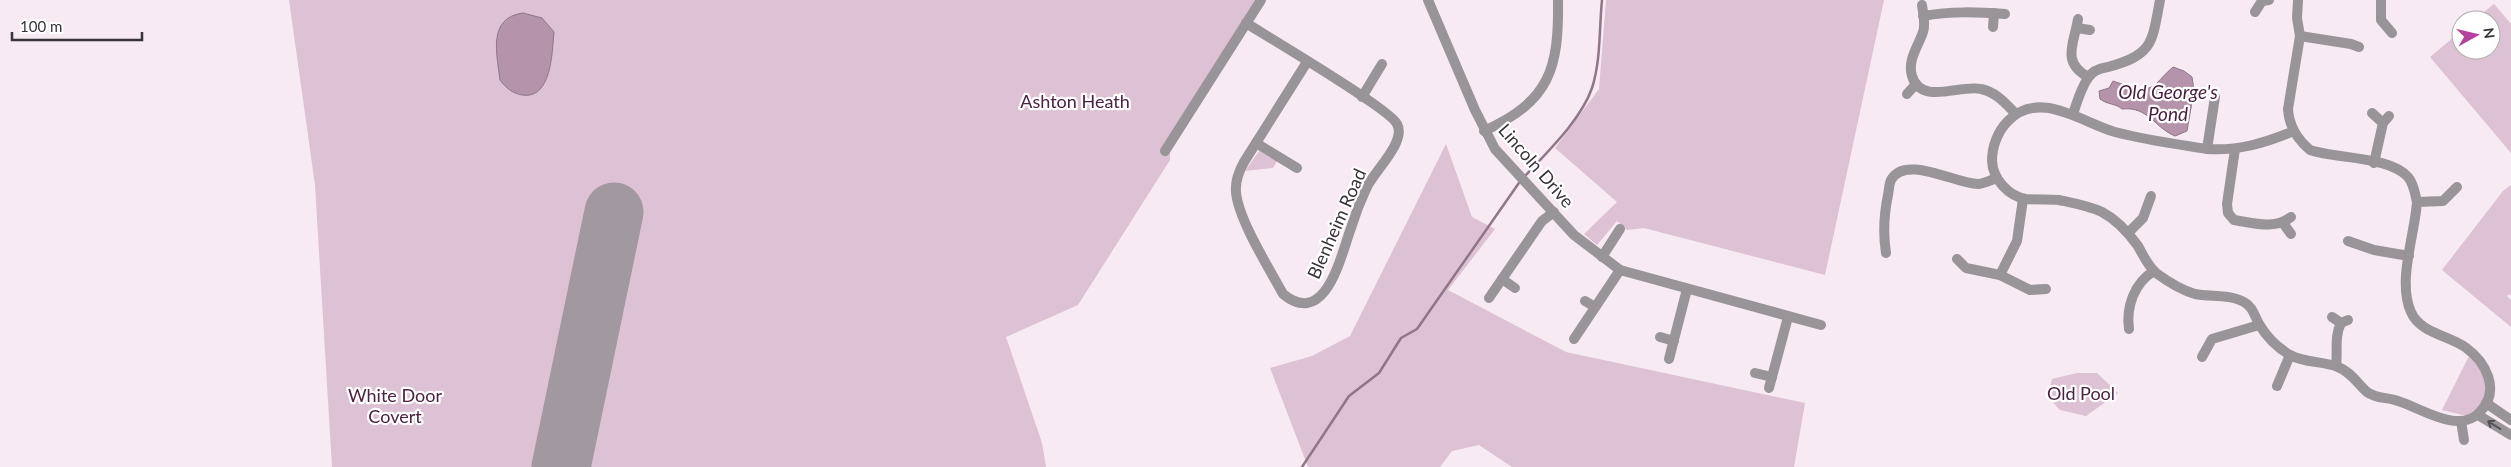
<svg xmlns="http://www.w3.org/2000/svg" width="2511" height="467" viewBox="0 0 2511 467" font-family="Lato,sans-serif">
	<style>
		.green { fill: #ddc1d4 }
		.water { fill: #b493ab; stroke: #8f7688 }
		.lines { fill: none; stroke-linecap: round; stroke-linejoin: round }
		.stream { stroke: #8f7688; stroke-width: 2.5 }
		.runway { stroke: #a2989f; stroke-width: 59 }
		.minor { stroke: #999497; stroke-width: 10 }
		.oneway { stroke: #555054 }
		.labels { text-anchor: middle; stroke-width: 4.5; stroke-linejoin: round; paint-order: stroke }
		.park-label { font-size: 18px; fill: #4c2143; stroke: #fff }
		.street-label { font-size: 18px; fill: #383337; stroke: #fff }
		.water-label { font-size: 19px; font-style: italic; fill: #471c3e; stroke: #fff }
	</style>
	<rect width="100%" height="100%" fill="#f7eaf3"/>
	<g class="green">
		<polygon points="289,0 1255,0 1170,139 1170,160 1078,305 1006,337 1042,443 1046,467 332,467 315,185"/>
		<polygon points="1606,0 1884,0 1825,275 1644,228 1627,230 1617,221 1597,245 1584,234 1617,202 1555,148 1599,89"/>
		<polygon points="2494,4 2511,24 2511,153 2430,57 2461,31 2461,50 2491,50 2491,20 2474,20"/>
		<polygon points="1446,144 1472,217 1495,229 1448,290 1566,352 1805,403 1794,467 1512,467 1479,445 1452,451 1440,467 1308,467 1270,368 1312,356 1350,336"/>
		<polygon points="1259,151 1277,161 1273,168 1245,171"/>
		<polygon points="2511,185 2511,296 2509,294 2507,296 2511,300 2511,327 2442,270 2503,191"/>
		<polygon points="2469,356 2484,374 2486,395 2480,407 2467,416 2442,410"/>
		<polygon points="2077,373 2097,373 2118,393 2086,416 2060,410 2048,397 2052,379"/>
	</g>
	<g class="water">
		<path d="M 523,13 L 542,18 L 554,32 C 552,51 552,100 522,95 C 512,93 506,88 500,80 C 497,54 487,18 523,13 Z"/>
		<path d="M 2173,67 L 2184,71 L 2192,77 L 2194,90 L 2187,131 L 2175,136 C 2155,128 2148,106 2122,109 C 2115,103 2108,105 2100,99 L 2099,91 L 2109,88 L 2113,81 C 2125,85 2146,94 2156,84 C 2162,78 2166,73 2173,67 Z"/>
	</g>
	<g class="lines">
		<g class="stream">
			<path d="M 1525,176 C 1547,152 1581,120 1592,88 C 1601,60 1599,29 1602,0"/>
			<polyline points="1302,467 1349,396 1379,373 1401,338 1417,329 1521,180"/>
		</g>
		<polyline class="runway" points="561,467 614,212"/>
		<g class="minor">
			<polyline points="1428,0 1475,110 1495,149 1574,235 1620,270 1821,325"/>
			<polyline points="2381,0 2381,20 2392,33"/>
			<path d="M 1922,5 C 1923,13 1926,24 1923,32 C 1919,45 1907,60 1912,76 C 1921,106 1960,84 1981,89 C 1996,92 2005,103 2015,113"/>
			<polyline points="2255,12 2262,1 2269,0"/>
			<path d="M 1923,16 C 1951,11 1977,12 2005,14"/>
			<path d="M 2078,19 C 2074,44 2061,62 2088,77"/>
			<path d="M 1246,23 C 1268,37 1390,109 1397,124 C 1407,142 1373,172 1366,189 C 1360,202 1355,215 1351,228 C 1341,255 1326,329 1283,294 C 1269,268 1238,219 1236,192 C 1235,181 1239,171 1244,162 L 1307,62"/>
			<polyline points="1993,27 1994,13"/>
			<polyline points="2077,28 2090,30"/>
			<polyline points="2300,36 2351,44 2359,47"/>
			<polyline points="1907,94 1916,84"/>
			<polyline points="1362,97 1382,64"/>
			<polyline points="2372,113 2383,123"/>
			<path d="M 2073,114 C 2077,102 2081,88 2088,78 C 2092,71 2101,68 2108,67 C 2153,55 2152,43 2160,0"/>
			<path d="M 1484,131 C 1550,101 1559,69 1558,0"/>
			<path d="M 2294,131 C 2265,143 2239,151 2207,149 C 2176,144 2145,140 2115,132 C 2081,122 2039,89 2008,121 C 1998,131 1992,146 1992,161 C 1993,179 2008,196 2026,199 C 2037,200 2048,199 2059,200 C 2073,203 2089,206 2102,212 C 2117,220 2128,232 2138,246 C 2143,255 2148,266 2156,273 C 2167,281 2181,290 2195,294 C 2210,297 2230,294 2244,302 C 2253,307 2254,315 2259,324 C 2266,336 2278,348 2290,355 C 2305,363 2323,361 2338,367 C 2351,372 2357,383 2367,392 C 2376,399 2388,397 2398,401 C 2421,408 2459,435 2480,412 C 2501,390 2486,362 2465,347 C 2448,335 2420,333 2411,312 C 2397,282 2415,234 2417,202 C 2415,194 2414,184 2408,177 C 2389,156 2336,159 2310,150 C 2297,139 2289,126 2288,109 L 2300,36 L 2297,18 L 2298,0"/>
			<polyline points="1256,143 1297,168"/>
			<polyline points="2207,149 2215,97"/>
			<path d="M 2235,149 L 2227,204 L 2228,213 L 2234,220 C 2254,223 2274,230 2291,217"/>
			<polyline points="1165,151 1261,0"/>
			<polyline points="2374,163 2383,123 2389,116"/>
			<polyline points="2417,202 2443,201 2457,187"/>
			<polyline points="2283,223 2291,234"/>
			<polyline points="2128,233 2143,218 2151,196"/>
			<polyline points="2348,241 2374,250 2409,256"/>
			<path d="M 1886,253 C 1883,234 1884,214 1888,195 C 1889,190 1889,184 1891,180 C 1905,154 1956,184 1978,184 C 1984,184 1991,180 1997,178"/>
			<polyline points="1602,257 1620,229"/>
			<polyline points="1957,259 1966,268 2000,275 2030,290 2046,289"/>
			<polyline points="2000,275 2017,241 2023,199"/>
			<polyline points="1502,279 1515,288"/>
			<polyline points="1489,298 1542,221 1554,212"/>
			<polyline points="1585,301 1595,307"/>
			<polyline points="2332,317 2341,323"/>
			<path d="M 2129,329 C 2126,307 2134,283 2154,271"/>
			<polyline points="1660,337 1674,341"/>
			<polyline points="1574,339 1620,270"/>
			<polyline points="2202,357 2212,339 2259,325"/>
			<polyline points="1669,359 1687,289"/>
			<path d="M 2336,366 C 2338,351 2334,337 2341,323 L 2348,320"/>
			<polyline points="1755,373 1772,377"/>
			<polyline points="2277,386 2290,355"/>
			<polyline points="1769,388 1788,317"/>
			<polyline points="2486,403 2511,420"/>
			<polyline points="2478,415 2511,435"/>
			<polyline points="2461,421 2464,440"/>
		</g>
	</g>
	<defs><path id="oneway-shaft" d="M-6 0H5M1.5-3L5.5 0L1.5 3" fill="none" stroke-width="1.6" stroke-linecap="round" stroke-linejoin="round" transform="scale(1.25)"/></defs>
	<use class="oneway" href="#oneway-shaft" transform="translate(2494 425) rotate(-148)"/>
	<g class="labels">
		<g class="park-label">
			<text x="1075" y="108">Ashton Heath</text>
			<text x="2081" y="400">Old Pool</text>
			<text x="395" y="402">White Door<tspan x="395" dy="21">Covert</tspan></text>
		</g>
		<g class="street-label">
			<text transform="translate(1536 166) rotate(49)" y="6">Lincoln Drive</text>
			<text transform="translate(1337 224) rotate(-66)" y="6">Blenheim Road</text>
		</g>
		<g class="water-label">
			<text x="2168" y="99">Old George's<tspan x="2168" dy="22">Pond</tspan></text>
		</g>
	</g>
	<g transform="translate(2476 35) rotate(82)"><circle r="24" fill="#ffffff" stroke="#afadaf"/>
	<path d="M0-4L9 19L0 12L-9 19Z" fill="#b4429d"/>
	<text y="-8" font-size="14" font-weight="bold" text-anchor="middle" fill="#383337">N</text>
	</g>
	<path d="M12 32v8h130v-8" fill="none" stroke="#383337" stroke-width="2.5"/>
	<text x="20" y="32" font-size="15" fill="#383337" stroke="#ffffff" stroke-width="4" paint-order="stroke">100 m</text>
</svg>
